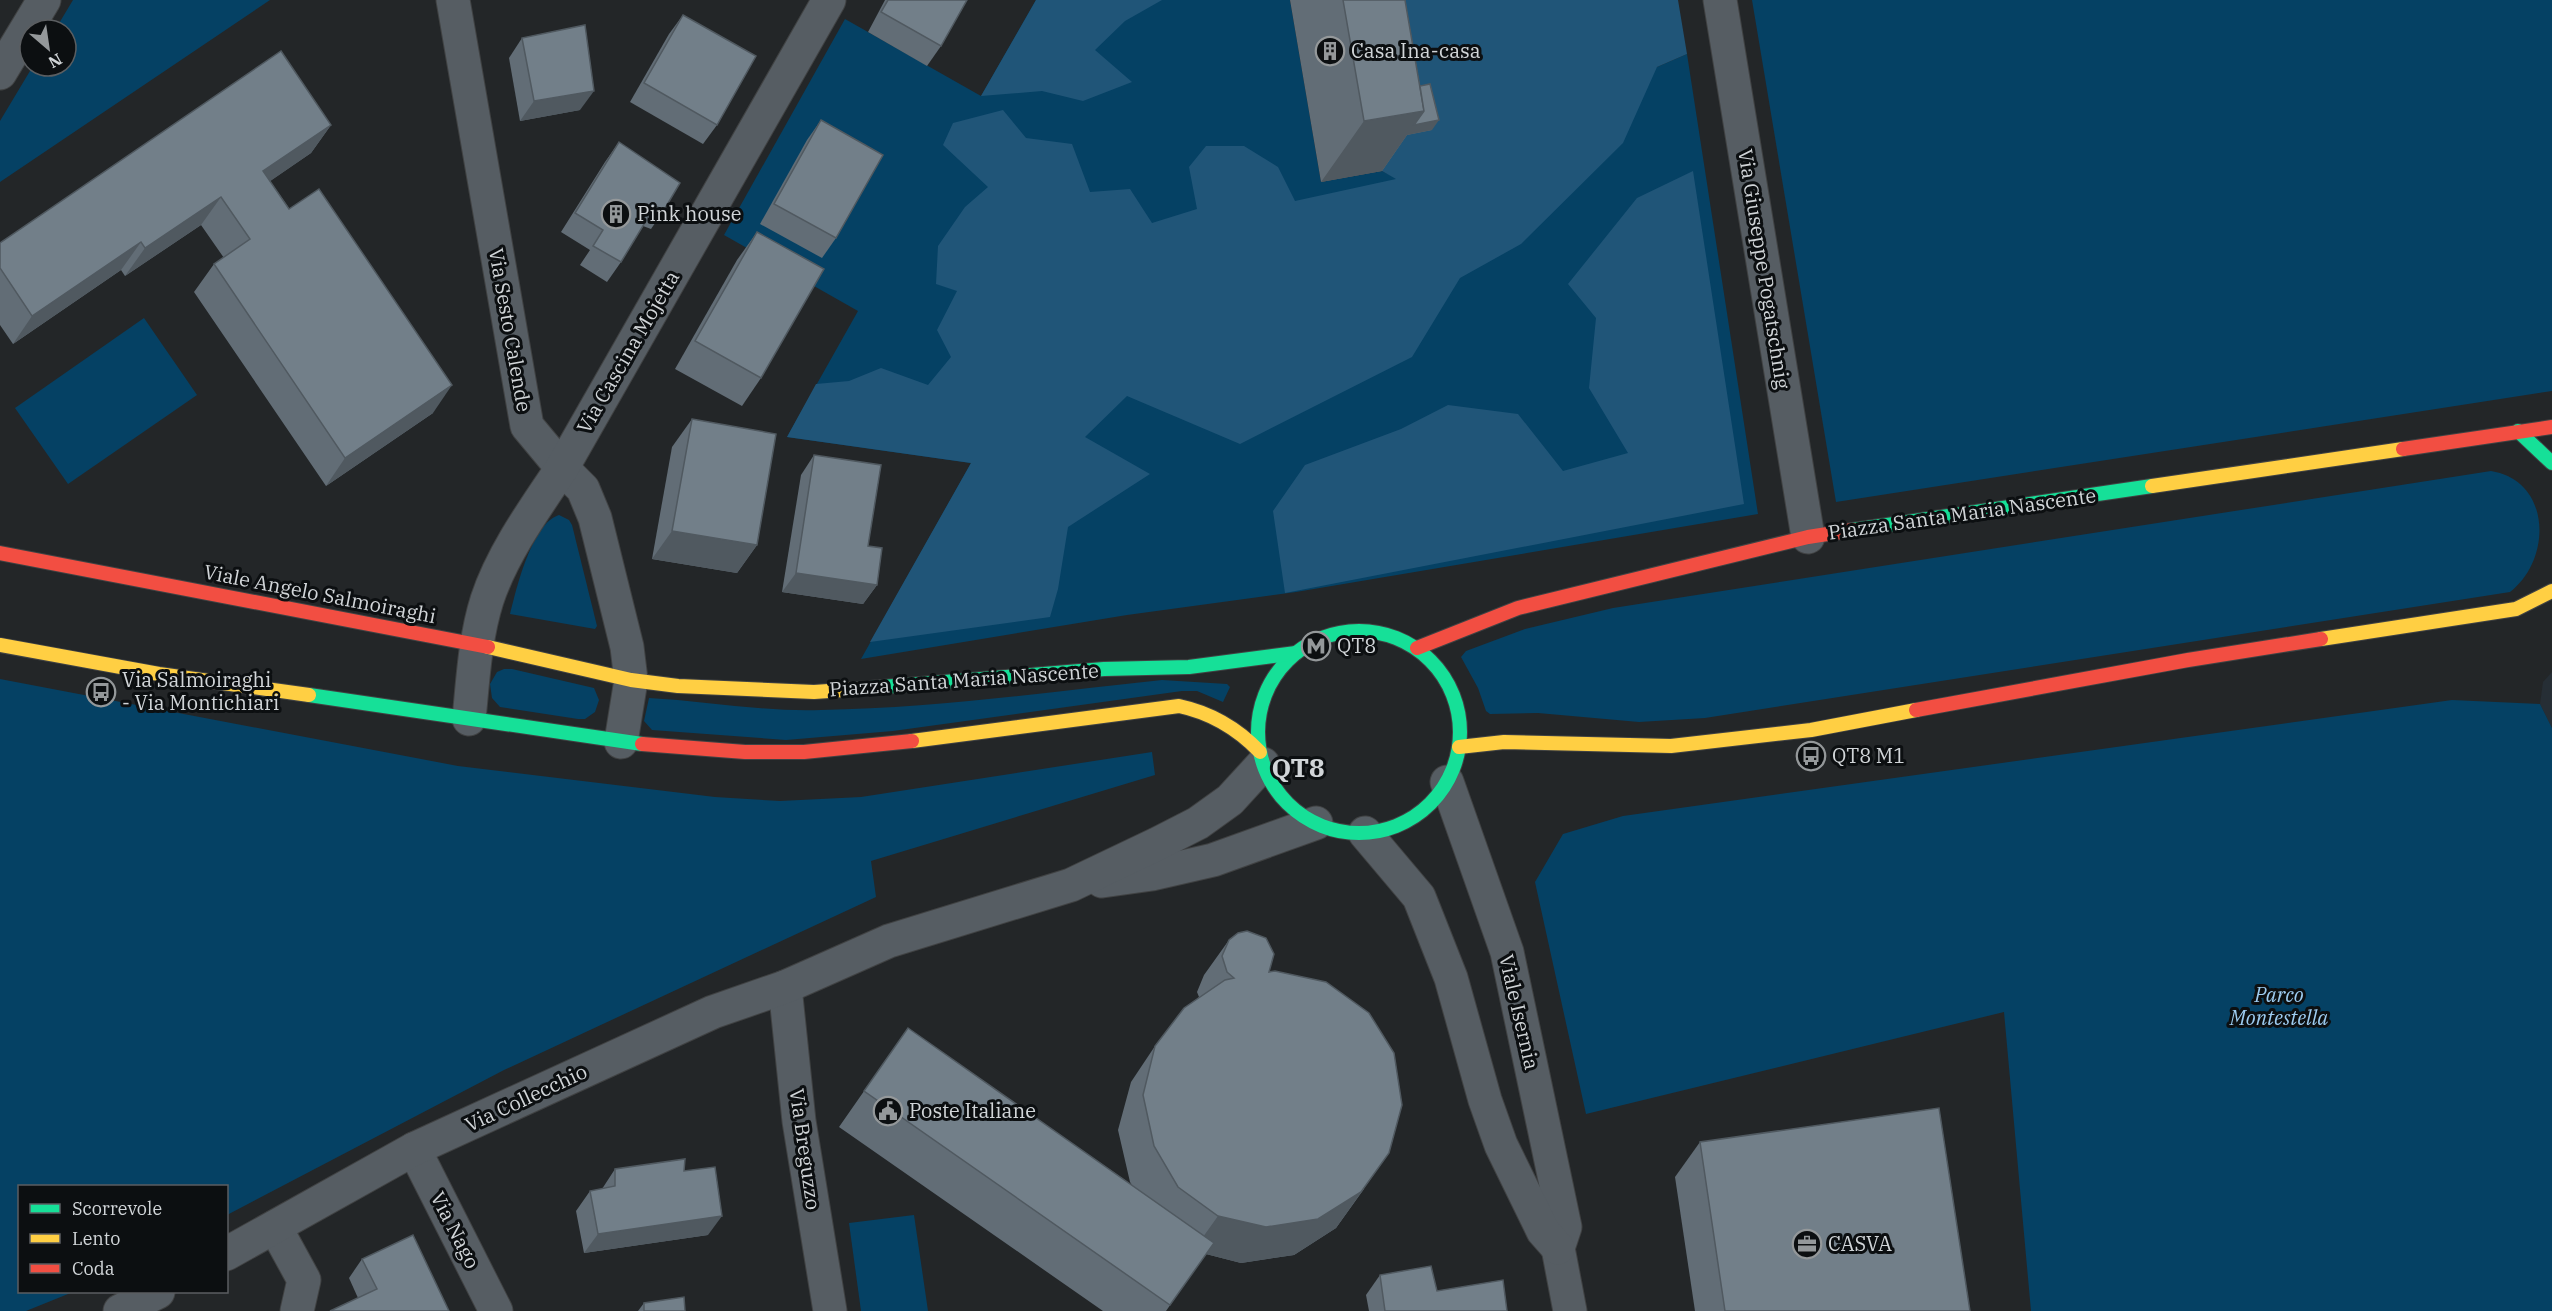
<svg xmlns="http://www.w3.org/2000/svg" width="2552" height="1311" viewBox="0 0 2552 1311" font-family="'IBM Plex Serif',serif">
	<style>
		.built { fill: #262e35 }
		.green { fill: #054164 }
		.forest { fill: #205578 }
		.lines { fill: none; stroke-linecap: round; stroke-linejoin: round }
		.street-casing { stroke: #404243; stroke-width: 35 }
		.fast-casing { stroke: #404243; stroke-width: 16 }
		.slow-casing { stroke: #404243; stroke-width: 16 }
		.jam-casing { stroke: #404243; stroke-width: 16 }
		.street { stroke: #565d63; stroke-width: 33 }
		.fast { stroke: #16e098; stroke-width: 14 }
		.slow { stroke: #ffcf43; stroke-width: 14 }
		.jam { stroke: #f24e42; stroke-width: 14 }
		.wall { fill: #626d76 }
		.shaded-wall { fill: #505960 }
		.building { fill: #727f89; stroke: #505960; stroke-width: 1.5 }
		.labels { text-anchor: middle; stroke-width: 6; stroke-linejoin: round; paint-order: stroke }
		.poi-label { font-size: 20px; fill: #d1d5d8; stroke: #0c0f11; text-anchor: start }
		.street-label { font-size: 20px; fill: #d1d5d8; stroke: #0c0f11 }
		.park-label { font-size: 20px; font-style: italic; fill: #9dccf1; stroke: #0c0f11 }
		.district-label { font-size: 26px; font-weight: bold; fill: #d1d5d8; stroke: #0c0f11 }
	</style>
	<rect width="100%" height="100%" fill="#232628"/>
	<polygon class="built" points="2552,672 2552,728 2540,704 2543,682"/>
	<g class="green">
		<polygon points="73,0 270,0 0,182 0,121 33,66 66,66 66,30 55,30"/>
		<polygon points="1036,0 1290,0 1321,182 1382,171 1398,179 1687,54 1758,514 1296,592 1127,615 861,659 971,463 787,437 858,311 724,235 845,19 981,96"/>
		<polygon points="1752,0 2552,0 2552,391 1836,502"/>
		<polygon points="144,318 197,395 68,484 15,408"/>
		<path d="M 2491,471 C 2552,481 2552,560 2510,592 L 1705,718 L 1639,722 L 1538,713 L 1490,714 L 1486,711 L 1478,688 L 1461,657 L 1466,651 L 1525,629 L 1613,608 Z"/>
		<path d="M 559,515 L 569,520 L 572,525 L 597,626 L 595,629 L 510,614 C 516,589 532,523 559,515 Z"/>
		<polygon points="504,669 512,669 594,688 599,700 595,712 585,719 578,719 500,707 492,698 490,684 497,672"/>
		<polygon points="0,679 458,766 715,797 780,801 861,797 1152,752 1155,775 871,861 876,897 504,1070 227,1215 226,1186 20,1186 20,1292 73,1292 26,1311 0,1311"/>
		<path d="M 1162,680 L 1227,684 L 1230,687 L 1223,702 L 1197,691 L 1182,691 L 893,731 L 786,740 L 652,730 L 644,721 L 649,698 C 706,701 763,712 821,710 C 935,708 1049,692 1162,680 Z"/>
		<polygon points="2452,700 2540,704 2552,728 2552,1311 2031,1311 2004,1012 1586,1114 1535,882 1563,834 1623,816"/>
		<polygon points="914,1215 928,1311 861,1311 849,1223"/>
	</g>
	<g class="forest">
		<polygon points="1036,0 1162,0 1125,21 1095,50 1132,82 1083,101 1042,91 981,96"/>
		<polygon points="1353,0 1678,0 1687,54 1657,67 1623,143 1521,244 1460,278 1412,357 1240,444 1127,396 1085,437 1150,474 1068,527 1058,589 1050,617 870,642 971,463 787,437 816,384 849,381 881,368 928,385 951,357 937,330 957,291 936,284 938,246 965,207 988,187 943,145 953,123 1003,110 1026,138 1072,144 1090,192 1130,189 1152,223 1197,209 1189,167 1206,146 1244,146 1278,167 1295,201 1396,179 1382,171"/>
		<polygon points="1693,171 1744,504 1285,593 1273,511 1305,465 1401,429 1448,405 1518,414 1563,471 1628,453 1589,388 1596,318 1568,284 1637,198"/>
	</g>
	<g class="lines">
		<g class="street-casing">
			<g id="street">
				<polyline points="453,0 527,426 562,468 583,489 595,518 627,647 631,680 621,742"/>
				<polyline points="1720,0 1808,537"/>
				<polyline points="0,73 44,0"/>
				<path d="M 469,719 C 473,679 475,638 487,600 C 502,554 535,508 562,468 L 829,0"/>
				<polyline points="1447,782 1507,952 1565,1227 1558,1248 1570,1311"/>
				<polyline points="1365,833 1419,897 1451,978 1485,1100 1501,1145 1543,1231 1558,1248"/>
				<polyline points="1102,881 1152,874 1213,860 1316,823"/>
				<polyline points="785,987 799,1121 830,1311"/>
				<polyline points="414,1149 496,1311"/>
				<polyline points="275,1227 304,1280 297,1311"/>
				<polyline points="226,1254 414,1149 713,1012 785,987 889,941 1071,885 1157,844 1198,823 1230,800 1263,764"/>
				<polyline points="120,1311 158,1292"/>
			</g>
		</g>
		<g class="fast-casing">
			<g id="fast">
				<polyline points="2518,431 2552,463"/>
				<polyline points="1853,530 2152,486"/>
				<circle cx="1359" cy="732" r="101"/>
				<polyline points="858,689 1104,669 1189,667 1296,653"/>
				<polyline points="309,695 642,744"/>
			</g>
		</g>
		<g class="slow-casing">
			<g id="slow">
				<polyline points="2152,486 2403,449"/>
				<polyline points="2321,639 2516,609 2552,591"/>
				<polyline points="0,645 159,674 309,695"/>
				<polyline points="488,647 631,680 678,686 814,692 858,689"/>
				<path d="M 912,741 L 1179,706 C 1212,713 1237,728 1260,752"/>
				<polyline points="1459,747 1504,742 1671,746 1811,730 1916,710"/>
			</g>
		</g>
		<g class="jam-casing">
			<g id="jam">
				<polyline points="2403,449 2552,427"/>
				<polyline points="0,553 488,647"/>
				<polyline points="1417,648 1518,608 1808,537 1853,530"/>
				<polyline points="1916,710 2188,660 2321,639"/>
				<polyline points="642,744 745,752 804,752 912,741"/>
			</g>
		</g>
		<use href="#street" class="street"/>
		<use href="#fast" class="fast"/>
		<use href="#slow" class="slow"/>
		<use href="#jam" class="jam"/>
	</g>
	<g class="wall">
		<polygon points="885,0 967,0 941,46 927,66 868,32"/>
		<polygon points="1290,0 1405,0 1420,86 1432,130 1407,135 1382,171 1321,182"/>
		<polygon points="683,15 717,125 703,144 630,102 669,34"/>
		<polygon points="522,38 580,110 520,121 509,58"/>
		<polygon points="821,120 836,238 822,258 760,224 807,140"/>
		<polygon points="331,125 311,153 270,181 433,413 326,486 194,292 214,264 224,258 201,225 125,276 121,270 13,344 0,325 0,243"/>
		<polygon points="619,142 664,210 651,229 643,226 621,262 607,282 580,265 590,250 561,232 605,162"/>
		<polygon points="757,232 761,378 742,406 675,369 737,260"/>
		<polygon points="692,419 757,545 737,573 652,559 672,447"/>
		<polygon points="814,455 868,546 877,585 863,604 782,592 801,475"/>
		<polygon points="1229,940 1269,972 1364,1189 1336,1228 1294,1255 1241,1263 1206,1254 1166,1311 1103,1311 839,1127 908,1028 1132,1185 1130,1182 1118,1130 1131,1082 1155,1046 1199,997 1197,992 1204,975"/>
		<polygon points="1700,1142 1970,1311 1695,1311 1675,1177"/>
		<polygon points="615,1169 684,1171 708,1235 584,1253 576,1211 590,1191 602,1189"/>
		<polygon points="362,1259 449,1311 358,1298 349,1278"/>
		<polygon points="1380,1275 1437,1291 1507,1311 1369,1311 1366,1295"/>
		<polygon points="644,1303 685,1311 638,1311"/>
	</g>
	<g class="shaded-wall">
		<polygon points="594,91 580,110 520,121 534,101"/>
		<polygon points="1424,111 1439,120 1432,130 1407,135 1382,171 1321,182 1364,121"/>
		<polygon points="331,125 311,153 244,199 263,171"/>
		<polygon points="221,197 201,225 125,276 145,248"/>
		<polygon points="141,242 121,270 13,344 32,316"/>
		<polygon points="452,385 433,413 326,486 345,458"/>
		<polygon points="672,531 757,545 737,573 652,559"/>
		<polygon points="796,573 877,585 863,604 782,592"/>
		<polygon points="1389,1153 1336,1228 1294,1255 1241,1263 1206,1254 1165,1311 1206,1254 1193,1251 1218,1216"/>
		<polygon points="722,1216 708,1235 584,1253 598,1234"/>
	</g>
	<g class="building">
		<polygon points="888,0 967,0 941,46 881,12"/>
		<polygon points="1343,0 1405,0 1424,111 1364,121"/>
		<polygon points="683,15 756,56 717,125 644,83"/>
		<polygon points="585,25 594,91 534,101 522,38"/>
		<polygon points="281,51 331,125 263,171 289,209 319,189 452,385 345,458 214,264 250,239 221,197 145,248 141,242 32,316 0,268 0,243"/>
		<polygon points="1430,84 1439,120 1414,125 1424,111 1420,86"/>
		<polygon points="821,120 883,155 836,238 774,204"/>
		<polygon points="619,142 680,183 664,210 655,206 621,262 593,246 603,230 575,213"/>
		<polygon points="757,232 824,269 761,378 695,341"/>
		<polygon points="692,419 776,434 757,545 672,531"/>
		<polygon points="814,455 881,465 868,546 882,548 877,585 796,573"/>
		<polygon points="1247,931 1266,938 1274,954 1269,972 1275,971 1326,982 1369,1013 1394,1053 1402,1105 1389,1153 1361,1192 1318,1219 1266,1227 1218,1216 1178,1187 1154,1146 1143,1095 1155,1046 1184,1008 1225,980 1234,978 1227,972 1222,956 1229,940 1238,933"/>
		<polygon points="908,1028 1214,1243 1170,1305 864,1091"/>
		<polygon points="1939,1108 1970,1311 1725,1311 1700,1142"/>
		<polygon points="685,1159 684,1171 715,1167 722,1216 598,1234 590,1191 615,1186 615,1169"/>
		<polygon points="413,1235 449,1311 330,1311 377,1289 362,1259"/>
		<polygon points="1431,1266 1437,1291 1503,1280 1507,1311 1385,1311 1380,1275"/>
		<polygon points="684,1297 685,1311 644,1311 644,1303"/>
	</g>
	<defs>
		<g id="building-ring" transform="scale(1.5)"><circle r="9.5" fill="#0c0f11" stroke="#94989a" stroke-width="1.5"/><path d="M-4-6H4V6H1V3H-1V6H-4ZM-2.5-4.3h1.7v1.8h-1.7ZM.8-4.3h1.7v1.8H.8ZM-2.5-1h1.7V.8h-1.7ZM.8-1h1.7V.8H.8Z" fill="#94989a"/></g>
		<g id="metro-ring" transform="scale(1.5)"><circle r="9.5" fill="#0c0f11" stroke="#94989a" stroke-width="1.5"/><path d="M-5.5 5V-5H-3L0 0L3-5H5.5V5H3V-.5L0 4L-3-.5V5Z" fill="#94989a"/></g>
		<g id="bus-ring" transform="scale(1.5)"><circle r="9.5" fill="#0c0f11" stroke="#94989a" stroke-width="1.5"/><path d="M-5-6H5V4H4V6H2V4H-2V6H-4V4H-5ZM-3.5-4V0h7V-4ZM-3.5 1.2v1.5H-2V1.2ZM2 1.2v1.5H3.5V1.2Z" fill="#94989a"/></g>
		<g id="civic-ring" transform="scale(1.5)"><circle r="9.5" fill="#0c0f11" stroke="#94989a" stroke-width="1.5"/><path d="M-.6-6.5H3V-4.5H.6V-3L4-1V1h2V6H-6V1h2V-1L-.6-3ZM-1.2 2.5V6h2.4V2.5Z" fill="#94989a"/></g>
		<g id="office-ring" transform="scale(1.5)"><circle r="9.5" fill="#0c0f11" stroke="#94989a" stroke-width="1.5"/><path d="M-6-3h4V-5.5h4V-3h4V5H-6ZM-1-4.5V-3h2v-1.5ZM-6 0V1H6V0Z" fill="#94989a"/></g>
	</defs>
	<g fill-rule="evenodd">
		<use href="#building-ring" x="1330" y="51"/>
		<use href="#building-ring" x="616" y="214"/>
		<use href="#metro-ring" x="1316" y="646"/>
		<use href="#bus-ring" x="101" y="692"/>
		<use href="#bus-ring" x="1811" y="756"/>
		<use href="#civic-ring" x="888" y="1111"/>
		<use href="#office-ring" x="1807" y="1244"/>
	</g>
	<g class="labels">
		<g class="poi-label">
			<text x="1351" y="58">Casa Ina-casa</text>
			<text x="637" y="221">Pink house</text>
			<text x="1337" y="653">QT8</text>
			<text x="122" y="687">Via Salmoiraghi<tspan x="122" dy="23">- Via Montichiari</tspan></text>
			<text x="1832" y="763">QT8 M1</text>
			<text x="909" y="1118">Poste Italiane</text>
			<text x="1828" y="1251">CASVA</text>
		</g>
		<g class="street-label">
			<text transform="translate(1764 269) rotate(81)" y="7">Via Giuseppe Pogatschnig</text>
			<text transform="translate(510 330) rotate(80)" y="7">Via Sesto Calende</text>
			<text transform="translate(628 352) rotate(-60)" y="7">Via Cascina Mojetta</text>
			<text transform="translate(1962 514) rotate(-8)" y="7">Piazza Santa Maria Nascente</text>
			<text transform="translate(320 594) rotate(11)" y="7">Viale Angelo Salmoiraghi</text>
			<text transform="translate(964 680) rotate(-4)" y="7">Piazza Santa Maria Nascente</text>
			<text transform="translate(1519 1012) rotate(77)" y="7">Viale Isernia</text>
			<text transform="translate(526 1098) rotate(-25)" y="7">Via Collecchio</text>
			<text transform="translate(805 1149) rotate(82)" y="7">Via Breguzzo</text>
			<text transform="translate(455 1230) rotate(63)" y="7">Via Nago</text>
		</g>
		<g class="park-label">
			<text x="2279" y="1002">Parco<tspan x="2279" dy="23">Montestella</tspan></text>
		</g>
		<g class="district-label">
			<text x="1298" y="777">QT8</text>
		</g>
	</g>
	<rect x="18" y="1185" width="210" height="108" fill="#0c0f11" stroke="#5b5e61" stroke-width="1.5"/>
	<rect x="30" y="1204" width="30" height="9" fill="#16e098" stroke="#5b5e61" stroke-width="1.5"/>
	<text x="72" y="1215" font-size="18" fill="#d1d5d8">Scorrevole</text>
	<rect x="30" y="1234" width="30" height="9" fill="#ffcf43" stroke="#5b5e61" stroke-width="1.5"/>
	<text x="72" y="1245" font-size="18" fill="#d1d5d8">Lento</text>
	<rect x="30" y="1264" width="30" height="9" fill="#f24e42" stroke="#5b5e61" stroke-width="1.5"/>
	<text x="72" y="1275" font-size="18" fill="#d1d5d8">Coda</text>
	<g transform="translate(48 48) rotate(151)"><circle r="28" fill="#0c0f11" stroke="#5b5e61" stroke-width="1.5"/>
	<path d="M0-4.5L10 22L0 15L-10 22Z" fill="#94989a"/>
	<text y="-9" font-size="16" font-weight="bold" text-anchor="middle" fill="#d1d5d8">N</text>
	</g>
</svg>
